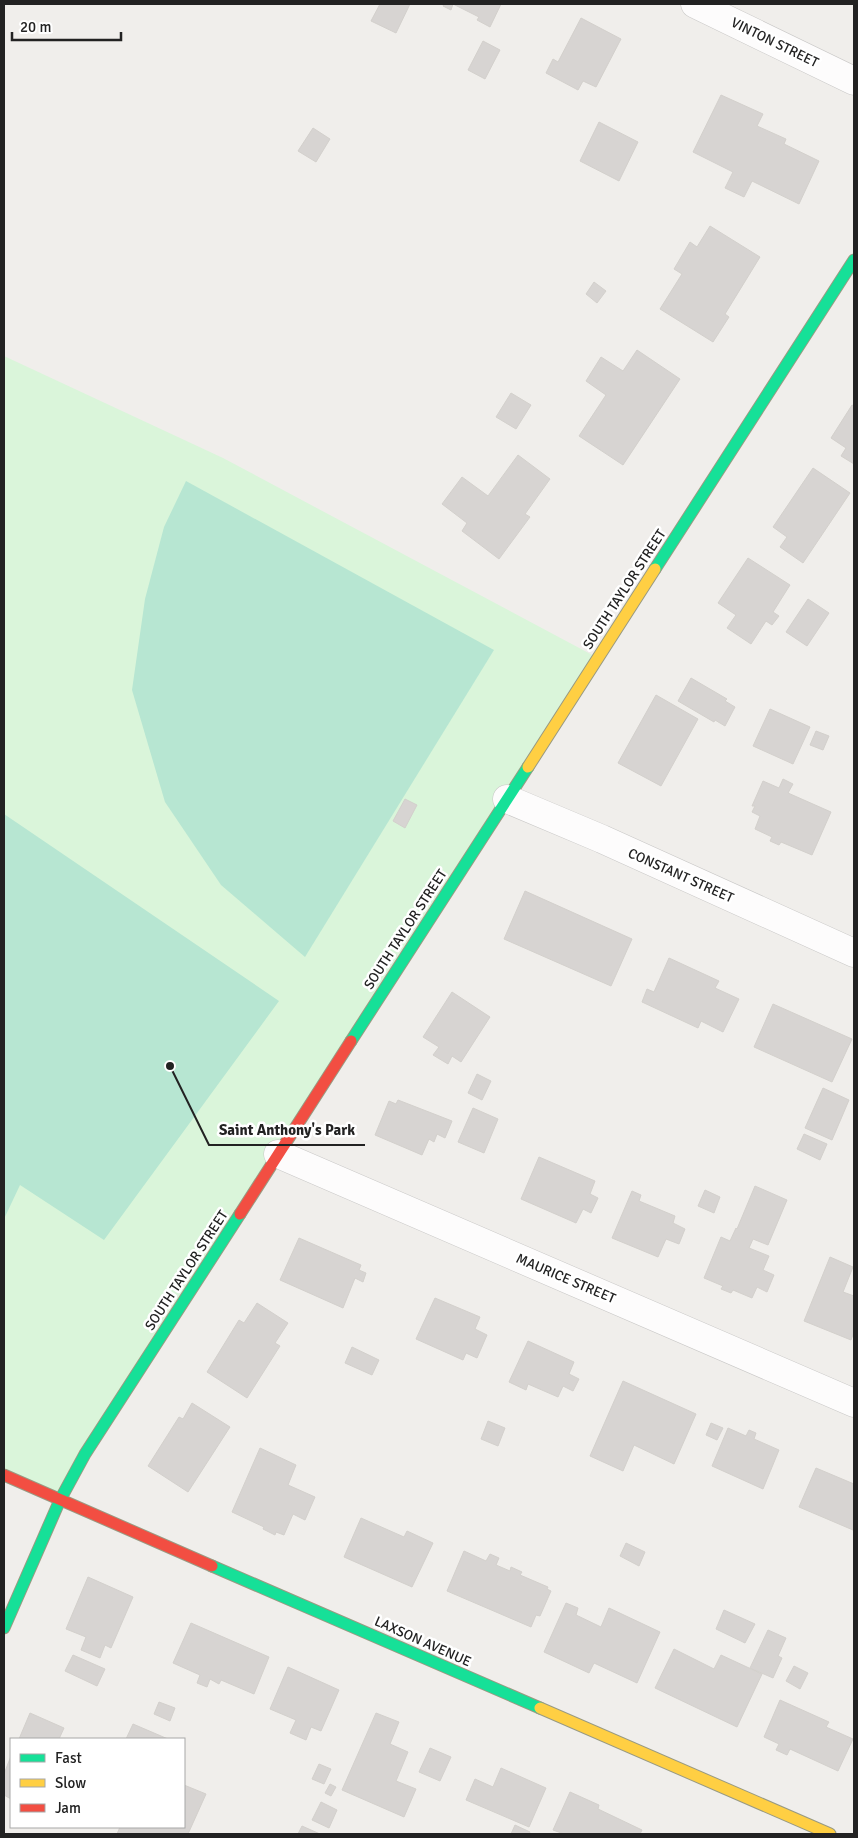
<svg xmlns="http://www.w3.org/2000/svg" width="858" height="1838" viewBox="0 0 858 1838" font-family="Signika,sans-serif">
	<style>
		.park { fill: #daf5da }
		.pitch { fill: #b7e6d2 }
		.building { fill: #d7d4d2; stroke: #d3d0cc }
		.lines { fill: none; stroke-linecap: round; stroke-linejoin: round }
		.street-casing { stroke: #c9c8c7; stroke-width: 29 }
		.fast-casing { stroke: #999a82; stroke-width: 13 }
		.slow-casing { stroke: #999a82; stroke-width: 13 }
		.jam-casing { stroke: #999a82; stroke-width: 13 }
		.street { stroke: #fdfcfc; stroke-width: 28 }
		.fast { stroke: #16e098; stroke-width: 11 }
		.slow { stroke: #ffcf43; stroke-width: 11 }
		.jam { stroke: #f24e42; stroke-width: 11 }
		.labels { text-anchor: middle; stroke-width: 5; stroke-linejoin: round; paint-order: stroke }
		.street-label { font-size: 14px; fill: #222; stroke: #fff }
		.leader { fill: none; stroke: #222; stroke-width: 2 }
		.callout-dot { fill: #222; stroke: #fff; stroke-width: 2 }
		.callout-label { font-size: 15px; text-anchor: middle; font-weight: bold; fill: #222; stroke: #fff; stroke-width: 5; stroke-linejoin: round; paint-order: stroke }
	</style>
	<rect width="100%" height="100%" fill="#f0eeeb"/>
	<polygon class="park" points="4,356 223,458 598,658 60,1500 4,1475"/>
	<g class="pitch">
		<polygon points="186,481 494,650 305,957 221,885 165,802 132,690 145,599 164,527"/>
		<polygon points="4,814 279,1001 104,1240 20,1185 4,1219"/>
	</g>
	<g class="building">
		<polygon points="380,4 410,4 396,33 371,21"/>
		<polygon points="444,4 501,4 490,27 477,20 479,17 453,4 451,10 443,6"/>
		<polygon points="581,18 621,39 596,87 583,81 578,90 546,73 553,59 558,62"/>
		<polygon points="483,41 500,50 485,79 468,70"/>
		<polygon points="721,95 763,114 757,126 786,139 784,144 819,161 799,204 752,181 744,197 725,188 733,172 693,152"/>
		<polygon points="599,122 638,142 619,181 580,161"/>
		<polygon points="313,128 330,139 316,162 298,151"/>
		<polygon points="710,226 760,257 725,314 729,317 713,342 660,309 682,274 674,269 690,242 697,247"/>
		<polygon points="594,282 606,291 597,303 586,294"/>
		<polygon points="637,350 680,379 623,465 579,436 606,395 586,381 601,357 623,371"/>
		<polygon points="511,393 531,405 516,429 496,417"/>
		<polygon points="852,405 854,406 854,464 841,456 846,448 831,438"/>
		<polygon points="518,455 550,479 525,514 530,517 499,559 462,531 467,523 442,504 462,477 488,496"/>
		<polygon points="813,468 850,493 803,563 780,547 787,537 773,527"/>
		<polygon points="748,558 790,585 773,612 779,616 772,625 766,621 751,644 727,628 736,615 718,603"/>
		<polygon points="808,599 829,613 807,646 786,632"/>
		<polygon points="691,678 727,699 725,701 735,707 725,726 715,720 714,722 678,701"/>
		<polygon points="656,695 698,719 661,786 618,763"/>
		<polygon points="770,709 810,727 793,764 753,746"/>
		<polygon points="816,731 829,736 823,750 810,745"/>
		<polygon points="783,779 793,784 788,793 831,812 812,855 781,842 779,845 770,841 772,837 755,829 760,816 752,812 755,806 752,806 763,781 779,788"/>
		<polygon points="405,799 417,805 405,828 393,821"/>
		<polygon points="525,891 632,939 611,986 504,939"/>
		<polygon points="669,958 719,981 715,988 739,999 723,1032 701,1021 698,1028 642,1002 647,989 654,992"/>
		<polygon points="452,992 490,1017 461,1062 452,1056 448,1064 433,1055 439,1047 423,1037"/>
		<polygon points="773,1004 852,1039 832,1082 754,1047"/>
		<polygon points="477,1074 491,1081 482,1100 468,1093"/>
		<polygon points="823,1088 849,1100 832,1140 805,1128"/>
		<polygon points="398,1100 452,1121 445,1138 437,1134 434,1142 429,1139 422,1155 375,1135 389,1101 396,1104"/>
		<polygon points="473,1108 498,1119 484,1153 458,1142"/>
		<polygon points="804,1134 827,1144 820,1160 797,1149"/>
		<polygon points="539,1157 595,1181 590,1194 598,1198 591,1213 583,1209 576,1223 521,1199"/>
		<polygon points="755,1186 787,1200 768,1245 753,1239 749,1248 769,1256 763,1270 774,1275 767,1292 757,1287 752,1298 733,1290 731,1293 721,1289 723,1286 704,1278 721,1237 730,1241 736,1228 737,1229"/>
		<polygon points="705,1190 720,1197 714,1213 698,1206"/>
		<polygon points="632,1191 641,1195 639,1201 675,1216 673,1223 685,1229 679,1244 666,1239 658,1257 612,1238"/>
		<polygon points="299,1238 361,1265 359,1270 366,1273 363,1282 355,1278 343,1308 280,1280"/>
		<polygon points="830,1257 853,1267 843,1292 854,1296 854,1332 851,1340 804,1321"/>
		<polygon points="435,1298 480,1317 475,1329 487,1335 477,1358 466,1353 463,1360 416,1339"/>
		<polygon points="257,1303 288,1323 275,1343 280,1346 247,1398 207,1372 239,1320 244,1323"/>
		<polygon points="528,1341 574,1362 569,1374 579,1379 573,1391 563,1386 558,1397 528,1384 526,1390 509,1382"/>
		<polygon points="352,1347 379,1360 372,1375 345,1363"/>
		<polygon points="623,1381 696,1414 674,1464 634,1445 623,1471 590,1456"/>
		<polygon points="192,1403 230,1427 188,1492 148,1466 179,1417 183,1419"/>
		<polygon points="488,1421 505,1428 498,1446 481,1439"/>
		<polygon points="711,1423 723,1428 717,1440 706,1435"/>
		<polygon points="728,1428 746,1436 749,1430 756,1433 754,1439 779,1450 763,1489 712,1466"/>
		<polygon points="260,1448 296,1465 288,1485 315,1497 305,1520 293,1514 284,1535 276,1532 275,1535 263,1529 264,1527 232,1512"/>
		<polygon points="816,1468 854,1484 853,1530 799,1507"/>
		<polygon points="361,1518 404,1537 407,1531 433,1543 412,1587 344,1557"/>
		<polygon points="626,1543 645,1552 639,1566 620,1556"/>
		<polygon points="464,1551 486,1561 490,1554 499,1558 496,1565 510,1571 511,1567 522,1572 520,1575 548,1587 547,1589 551,1591 540,1616 536,1615 531,1627 447,1591"/>
		<polygon points="88,1577 133,1597 111,1648 105,1645 100,1658 81,1650 86,1637 66,1629"/>
		<polygon points="566,1603 578,1608 576,1615 601,1627 609,1608 660,1632 637,1683 594,1663 589,1673 544,1652"/>
		<polygon points="724,1610 755,1624 745,1643 716,1629"/>
		<polygon points="191,1623 269,1657 254,1694 221,1680 219,1684 210,1679 207,1687 197,1683 200,1675 173,1663"/>
		<polygon points="768,1630 786,1638 778,1656 782,1658 773,1678 750,1668"/>
		<polygon points="674,1649 714,1669 721,1655 762,1674 737,1727 655,1688"/>
		<polygon points="73,1655 105,1669 97,1686 65,1671"/>
		<polygon points="794,1666 808,1673 800,1689 786,1681"/>
		<polygon points="288,1667 339,1690 321,1731 311,1727 306,1740 290,1733 296,1720 270,1709"/>
		<polygon points="780,1700 829,1722 826,1727 853,1739 838,1771 790,1749 787,1755 776,1750 779,1744 764,1737"/>
		<polygon points="159,1702 175,1708 170,1721 154,1714"/>
		<polygon points="30,1713 64,1728 59,1739 19,1739"/>
		<polygon points="376,1713 399,1722 390,1744 408,1752 396,1781 416,1789 404,1817 342,1790"/>
		<polygon points="133,1724 168,1739 126,1739"/>
		<polygon points="430,1748 451,1757 440,1781 419,1772"/>
		<polygon points="11,1756 11,1799 4,1795 4,1774"/>
		<polygon points="319,1764 331,1769 324,1784 312,1779"/>
		<polygon points="501,1768 546,1788 529,1827 466,1800 475,1779 493,1787"/>
		<polygon points="330,1784 336,1787 331,1796 325,1793"/>
		<polygon points="184,1785 206,1794 188,1834 117,1834 120,1827 184,1827"/>
		<polygon points="570,1792 599,1805 598,1809 642,1830 640,1834 564,1834 553,1830"/>
		<polygon points="321,1802 337,1810 329,1828 312,1820"/>
		<polygon points="515,1825 530,1832 529,1834 511,1834"/>
		<polygon points="302,1826 320,1834 298,1834"/>
	</g>
	<g class="lines">
		<g class="street-casing">
			<g id="street">
				<polyline points="695,4 854,81"/>
				<polyline points="507,799 602,839 854,953"/>
				<polyline points="278,1154 854,1403"/>
			</g>
		</g>
		<g class="fast-casing">
			<g id="fast">
				<polyline points="655,569 854,260"/>
				<polyline points="351,1041 528,767"/>
				<polyline points="212,1566 540,1708"/>
				<polyline points="4,1628 60,1500 85,1454 240,1214"/>
			</g>
		</g>
		<g class="slow-casing">
			<g id="slow">
				<polyline points="528,767 655,569"/>
				<polyline points="540,1708 830,1834"/>
			</g>
		</g>
		<g class="jam-casing">
			<g id="jam">
				<polyline points="240,1214 351,1041"/>
				<polyline points="4,1475 212,1566"/>
			</g>
		</g>
		<use href="#street" class="street"/>
		<use href="#fast" class="fast"/>
		<use href="#slow" class="slow"/>
		<use href="#jam" class="jam"/>
	</g>
	<g class="labels">
		<g class="street-label">
			<text transform="translate(775 42) rotate(26)" y="5">VINTON STREET</text>
			<text transform="translate(624 589) rotate(-57)" y="5">SOUTH TAYLOR STREET</text>
			<text transform="translate(681 875) rotate(24)" y="5">CONSTANT STREET</text>
			<text transform="translate(405 929) rotate(-57)" y="5">SOUTH TAYLOR STREET</text>
			<text transform="translate(186 1270) rotate(-57)" y="5">SOUTH TAYLOR STREET</text>
			<text transform="translate(566 1278) rotate(23)" y="5">MAURICE STREET</text>
			<text transform="translate(423 1641) rotate(24)" y="5">LAXSON AVENUE</text>
		</g>
	</g>
	<path class="leader" d="M170 1066L209 1145H365"/>
	<circle class="callout-dot" cx="170" cy="1066" r="5"/>
	<g class="callout-label">
		<text x="287" y="1135">Saint Anthony's Park</text>
	</g>
	<rect width="858" height="1838" fill="none" stroke="#222222" stroke-width="10"/>
	<rect x="10" y="1738" width="175" height="90" fill="#ffffff" stroke="#a7a7a7"/>
	<rect x="20" y="1754" width="25" height="8" fill="#16e098" stroke="#a7a7a7"/>
	<text x="55" y="1763" font-size="15" fill="#222222">Fast</text>
	<rect x="20" y="1779" width="25" height="8" fill="#ffcf43" stroke="#a7a7a7"/>
	<text x="55" y="1788" font-size="15" fill="#222222">Slow</text>
	<rect x="20" y="1804" width="25" height="8" fill="#f24e42" stroke="#a7a7a7"/>
	<text x="55" y="1813" font-size="15" fill="#222222">Jam</text>
	<path d="M12 32v8h109v-8" fill="none" stroke="#222222" stroke-width="2.5"/>
	<text x="20" y="32" font-size="15" fill="#222222" stroke="#ffffff" stroke-width="4" paint-order="stroke">20 m</text>
</svg>
